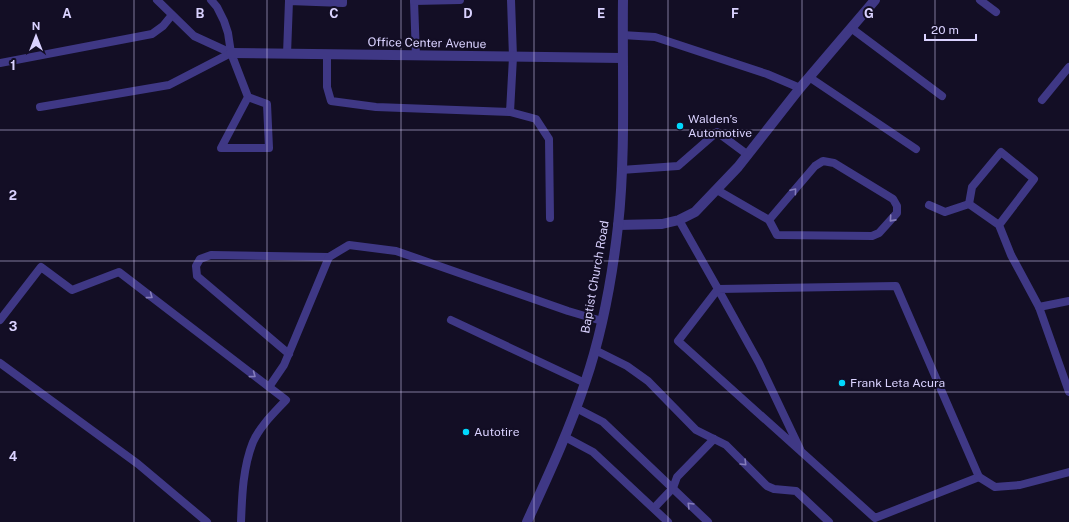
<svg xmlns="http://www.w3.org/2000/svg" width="1069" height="522" viewBox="0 0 1069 522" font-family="'Public Sans',sans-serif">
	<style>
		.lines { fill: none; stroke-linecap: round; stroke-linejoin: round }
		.service { stroke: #3f3885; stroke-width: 8 }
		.minor { stroke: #3f3885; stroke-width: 10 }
		.tertiary { stroke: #3f3885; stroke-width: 10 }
		.oneway { stroke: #857dbc }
		.grid { fill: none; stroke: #dad2ff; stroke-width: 1; stroke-opacity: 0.55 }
		.poi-dot { fill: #00d8fd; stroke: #130e25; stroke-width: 1.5 }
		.labels { text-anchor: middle; stroke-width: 4; stroke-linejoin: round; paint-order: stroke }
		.street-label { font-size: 12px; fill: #dad2ff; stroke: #130e25 }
		.poi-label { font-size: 12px; fill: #dad2ff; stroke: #130e25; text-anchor: start }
		.grid-label { font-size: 13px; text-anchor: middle; font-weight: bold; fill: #dad2ff; stroke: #130e25; stroke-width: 4; stroke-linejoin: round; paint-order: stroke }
	</style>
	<rect width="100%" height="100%" fill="#130e25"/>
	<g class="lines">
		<g class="service">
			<polyline points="157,0 194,36 231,53"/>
			<polyline points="211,0 217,7 224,21 228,33 231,53 248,97 267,104 269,148 221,148 248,97"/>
			<polyline points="414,0 416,56"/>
			<polyline points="980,0 996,12"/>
			<polyline points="414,1 460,0"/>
			<polyline points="851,28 942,96"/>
			<polyline points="622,35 655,37 767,74 800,88"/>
			<polyline points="287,54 289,1 343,3 343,0"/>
			<polyline points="327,54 327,87 331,101 376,107 510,112 513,57 511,0"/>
			<polyline points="0,63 152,34 163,26 172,15"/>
			<polyline points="809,77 916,149"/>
			<polyline points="1042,100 1069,67"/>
			<polyline points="40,107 169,85 231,53"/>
			<polyline points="510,112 536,119 549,139 550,218"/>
			<polyline points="621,170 678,166 717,132 748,155"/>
			<polyline points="717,190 769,220 777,235 872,236 879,233 897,213 897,206 893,199 834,163 823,161 815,166 769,220"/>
			<polyline points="929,205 945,212 969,204"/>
			<polyline points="679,220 718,289 896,286 979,477 875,518 678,341 718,289 759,363 800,449"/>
			<polyline points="999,225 1034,179 1001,152 972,187 969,204 999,225 1011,255 1039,307 1069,392"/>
			<polyline points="1039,307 1069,301"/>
			<path d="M 0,320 L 41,267 L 72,290 L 119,272 L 286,400 C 274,413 260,426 253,442 C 243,467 242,495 241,522"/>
			<polyline points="451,320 585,383"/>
			<polyline points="595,350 627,366 648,381 696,430 726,445 767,486 774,489 796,491 829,522"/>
			<polyline points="289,354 197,276 196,266 200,259 211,255 329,257"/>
			<polyline points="0,363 138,464 207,522"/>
			<polyline points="269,387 284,365 329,257 349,245 396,251 568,311 602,321"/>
			<polyline points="576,408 603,422 708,522"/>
			<polyline points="565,437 593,452 668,522"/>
			<polyline points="979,477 995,487 1020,485 1069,472"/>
			<polyline points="654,508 673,488 677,477 714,439"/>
		</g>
		<polyline class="minor" points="231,53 622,58"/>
		<g class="tertiary">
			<polyline points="618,225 662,224 679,220 695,212 738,167 800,88 875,0"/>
			<path d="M 527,522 C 548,476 569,431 585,383 C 602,333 612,279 618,226 C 626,153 622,74 623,0"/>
		</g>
	</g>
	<defs><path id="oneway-chevron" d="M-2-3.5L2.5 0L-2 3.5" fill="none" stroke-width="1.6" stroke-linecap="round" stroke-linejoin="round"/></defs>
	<g class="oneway">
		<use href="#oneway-chevron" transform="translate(794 191) rotate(-50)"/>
		<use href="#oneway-chevron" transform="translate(892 219) rotate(132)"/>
		<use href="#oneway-chevron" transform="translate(150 296) rotate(37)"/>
		<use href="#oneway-chevron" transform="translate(253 375) rotate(37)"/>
		<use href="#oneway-chevron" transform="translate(744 463) rotate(45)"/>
		<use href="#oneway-chevron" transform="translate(690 505) rotate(-135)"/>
	</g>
	<path class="grid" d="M 134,0 L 134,522M 267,0 L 267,522M 401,0 L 401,522M 534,0 L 534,522M 668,0 L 668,522M 802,0 L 802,522M 935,0 L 935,522M 0,130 L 1069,130M 0,261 L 1069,261M 0,392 L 1069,392"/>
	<g class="poi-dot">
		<circle cx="680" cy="126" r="4"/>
		<circle cx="842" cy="383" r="4"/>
		<circle cx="466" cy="432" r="4"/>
	</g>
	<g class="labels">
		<g class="street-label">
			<text transform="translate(427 43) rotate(1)" y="4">Office Center Avenue</text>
			<text transform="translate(595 277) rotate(-80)" y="4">Baptist Church Road</text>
		</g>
		<g class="poi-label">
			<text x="688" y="123">Walden’s<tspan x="688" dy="14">Automotive</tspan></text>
			<text x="850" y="387">Frank Leta Acura</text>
			<text x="474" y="436">Autotire</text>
		</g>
	</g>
	<g class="grid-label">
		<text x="67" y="18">A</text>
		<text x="200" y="18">B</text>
		<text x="334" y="18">C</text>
		<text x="468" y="18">D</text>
		<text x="601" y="18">E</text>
		<text x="735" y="18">F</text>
		<text x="869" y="18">G</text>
		<text x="13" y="70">1</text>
		<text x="13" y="200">2</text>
		<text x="13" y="331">3</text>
		<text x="13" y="461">4</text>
	</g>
	<g transform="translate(36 36)" stroke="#130e25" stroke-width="3" paint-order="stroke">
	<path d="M0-3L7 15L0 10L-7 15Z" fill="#dad2ff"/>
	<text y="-6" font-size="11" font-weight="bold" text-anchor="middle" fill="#dad2ff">N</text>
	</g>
	<path d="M925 34v6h51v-6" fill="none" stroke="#dad2ff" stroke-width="2"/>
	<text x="931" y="34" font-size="12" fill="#dad2ff" stroke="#130e25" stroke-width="3" paint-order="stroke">20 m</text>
</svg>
